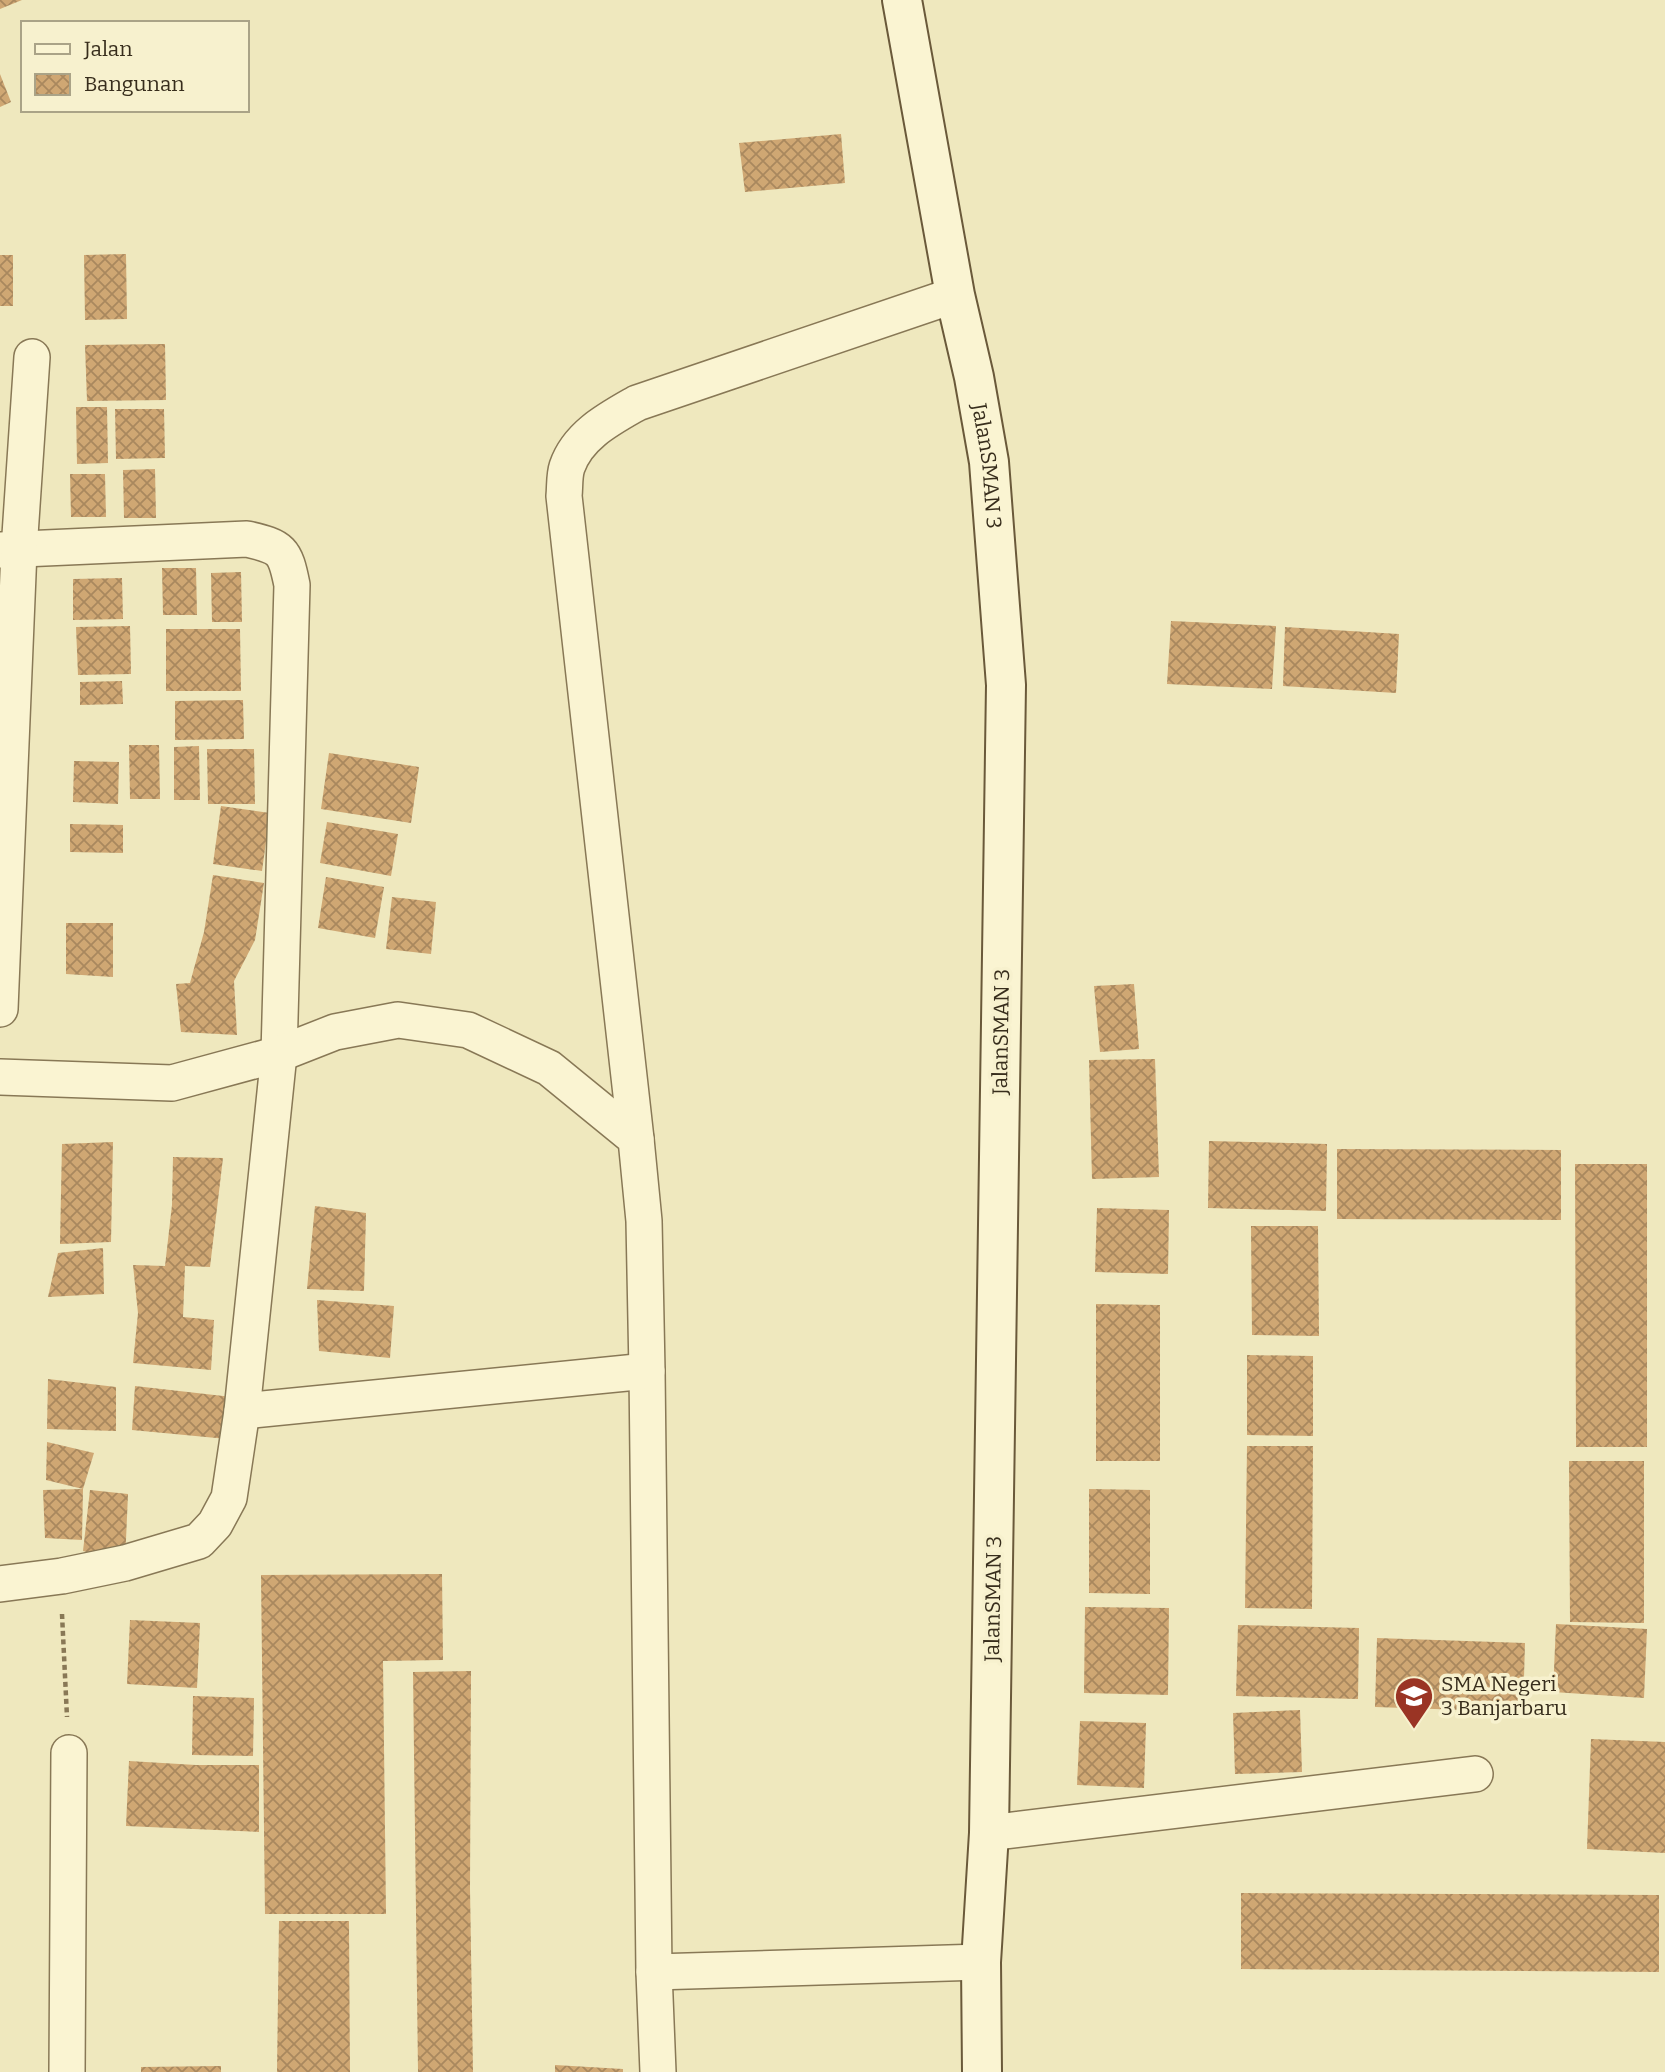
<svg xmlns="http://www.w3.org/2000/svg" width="1665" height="2072" viewBox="0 0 1665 2072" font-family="Bitter,serif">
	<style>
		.building { fill: url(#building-cross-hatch) }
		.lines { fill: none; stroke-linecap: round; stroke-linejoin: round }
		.street-casing { stroke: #887856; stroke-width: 38 }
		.secondary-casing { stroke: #6a593a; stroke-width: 42 }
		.path { stroke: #887856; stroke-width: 4.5; stroke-dasharray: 5 3.5; stroke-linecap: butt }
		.street { stroke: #faf4d2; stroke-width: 35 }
		.secondary { stroke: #faf4d2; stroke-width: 38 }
		.labels { text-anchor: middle; stroke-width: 7; stroke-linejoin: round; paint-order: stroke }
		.street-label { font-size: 21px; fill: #372d1c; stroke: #f7f1ce }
		.poi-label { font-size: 21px; fill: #372d1c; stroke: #f7f1ce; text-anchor: start }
	</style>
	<defs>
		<pattern id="building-cross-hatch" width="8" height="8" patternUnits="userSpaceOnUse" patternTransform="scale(1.75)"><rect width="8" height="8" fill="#cfa773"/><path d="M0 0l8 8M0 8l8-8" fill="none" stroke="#a9885e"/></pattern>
	</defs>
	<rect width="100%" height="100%" fill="#efe8be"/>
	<g class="building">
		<polygon points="0,0 22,0 0,9"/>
		<polygon points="0,74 11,102 0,107"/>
		<polygon points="841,134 845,183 745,192 739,143"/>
		<polygon points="126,254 127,319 85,320 84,255"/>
		<rect x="0" y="255" width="13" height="51"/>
		<polygon points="165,344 166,400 87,401 85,345"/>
		<polygon points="76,407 107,407 108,463 77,464"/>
		<polygon points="115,409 164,409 165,458 116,459"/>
		<polygon points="155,469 156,518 124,518 123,470"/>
		<polygon points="70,474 105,474 106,517 71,517"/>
		<polygon points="162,568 196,568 197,615 163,615"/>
		<polygon points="241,572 242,622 212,622 211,573"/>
		<polygon points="122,578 123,619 73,620 73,579"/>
		<polygon points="1171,621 1276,626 1272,689 1167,684"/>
		<polygon points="130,626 131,674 78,675 76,627"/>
		<polygon points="1285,627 1399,634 1396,693 1283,686"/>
		<polygon points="166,629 240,629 241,691 166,691"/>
		<polygon points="122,681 123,704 80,705 80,682"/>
		<polygon points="243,700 244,739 175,740 175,701"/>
		<polygon points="129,745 159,745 160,799 130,799"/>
		<polygon points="199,746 200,800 174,800 174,747"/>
		<polygon points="207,749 254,749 255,804 208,804"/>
		<polygon points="329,753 419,767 411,823 321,809"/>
		<polygon points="74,761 119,762 118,804 73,802"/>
		<polygon points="221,806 270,813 262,871 213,864"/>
		<polygon points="327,822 398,834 391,876 320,863"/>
		<polygon points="70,824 123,825 123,853 70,852"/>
		<polygon points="213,875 264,883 255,940 234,981 237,1035 181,1032 176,984 190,983 204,932"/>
		<polygon points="326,877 384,887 375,938 318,928"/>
		<polygon points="392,897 436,902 431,954 386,949"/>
		<polygon points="66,923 113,923 113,977 66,974"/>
		<polygon points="1134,984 1139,1049 1100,1052 1094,986"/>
		<polygon points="1155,1059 1159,1177 1092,1179 1089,1060"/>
		<polygon points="1209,1141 1327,1144 1326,1211 1208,1208"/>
		<polygon points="113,1142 111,1242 60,1244 62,1144"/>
		<polygon points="1337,1149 1561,1150 1561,1220 1337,1219"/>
		<polygon points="173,1157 223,1158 210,1267 185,1266 183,1317 214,1320 211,1370 133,1363 138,1313 133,1265 165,1266 172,1205"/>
		<polygon points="1575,1164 1647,1164 1647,1447 1576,1447"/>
		<polygon points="315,1206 366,1213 364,1291 307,1289"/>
		<polygon points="1097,1208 1169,1210 1168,1274 1095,1272"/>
		<polygon points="1251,1226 1318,1226 1319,1336 1252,1335"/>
		<polygon points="103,1248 104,1294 48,1297 58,1253"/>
		<polygon points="317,1300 394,1306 390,1358 319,1351"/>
		<polygon points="1096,1304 1160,1305 1160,1461 1096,1461"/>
		<polygon points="1247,1355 1313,1356 1313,1436 1247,1435"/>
		<polygon points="48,1379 116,1387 116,1431 47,1429"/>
		<polygon points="135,1386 232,1397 227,1439 132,1430"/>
		<polygon points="47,1442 94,1453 83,1489 46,1480"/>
		<polygon points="1247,1446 1313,1446 1312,1609 1245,1608"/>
		<polygon points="1569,1461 1644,1461 1644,1623 1570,1622"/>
		<polygon points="83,1489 82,1540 45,1538 43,1490"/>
		<polygon points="1089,1489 1150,1490 1150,1594 1089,1593"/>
		<polygon points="90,1490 128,1494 125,1563 83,1551"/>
		<polygon points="442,1574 443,1660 383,1661 386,1914 265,1914 261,1575"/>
		<polygon points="1085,1607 1169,1608 1168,1695 1084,1693"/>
		<polygon points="130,1620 200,1623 197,1688 127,1684"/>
		<polygon points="1556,1624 1647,1629 1644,1698 1553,1692"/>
		<polygon points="1238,1625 1359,1628 1358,1699 1236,1696"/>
		<polygon points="1377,1638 1525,1643 1523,1712 1375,1707"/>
		<polygon points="471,1671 470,1889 473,2072 418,2072 413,1672"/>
		<polygon points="193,1696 254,1698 253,1756 192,1755"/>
		<polygon points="1300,1710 1302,1772 1235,1774 1233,1713"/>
		<polygon points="1080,1721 1146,1723 1144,1788 1077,1785"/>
		<polygon points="1591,1739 1665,1742 1665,1853 1587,1849"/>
		<polygon points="129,1761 196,1765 259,1765 259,1832 126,1826"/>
		<polygon points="1241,1893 1659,1895 1659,1972 1241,1969"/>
		<polygon points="279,1921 349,1921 350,2072 277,2072"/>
		<polygon points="555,2065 623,2069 623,2072 555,2072"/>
		<polygon points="221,2066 221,2072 141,2072 141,2067"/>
	</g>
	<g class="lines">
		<g class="street-casing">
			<g id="street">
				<path d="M 0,550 L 247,539 C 282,547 285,550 292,585 L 279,1054 L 242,1411 L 229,1498 L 215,1524 L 199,1541 L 125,1563 L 62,1576 L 0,1584"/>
				<polyline points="0,1009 19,550 32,357"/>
				<polyline points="0,1077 172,1083 279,1054 335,1032 398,1020 468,1030 549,1068 636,1139 644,1221 647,1371 654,1972 658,2072"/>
				<path d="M 636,1139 L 564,496 C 565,487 564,476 567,467 C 578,435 609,419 637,403 L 955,295"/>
				<polyline points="242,1411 647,1371"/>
				<polyline points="989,1833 1475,1774"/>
				<polyline points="654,1972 981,1962"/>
				<polyline points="67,2072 69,1753"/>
			</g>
		</g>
		<g class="secondary-casing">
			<g id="secondary">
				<path id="s1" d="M 902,0 L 955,295 L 974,377 L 989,462 L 1006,685 L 989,1833 L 981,1962 L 982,2072"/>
			</g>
		</g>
		<polyline class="path" points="62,1614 67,1717"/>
		<use href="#street" class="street"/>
		<use href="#secondary" class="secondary"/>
	</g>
	<defs>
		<g id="school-pin" transform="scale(2.0125)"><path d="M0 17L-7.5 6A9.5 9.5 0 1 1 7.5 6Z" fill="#9a3424" stroke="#f7f1ce"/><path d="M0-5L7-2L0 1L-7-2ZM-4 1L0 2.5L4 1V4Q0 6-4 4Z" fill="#fff"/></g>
	</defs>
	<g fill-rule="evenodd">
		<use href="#school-pin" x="1414" y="1696"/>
	</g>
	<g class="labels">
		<g class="street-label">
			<text dy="7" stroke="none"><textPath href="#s1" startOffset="474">JalanSMAN 3</textPath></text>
			<text transform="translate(1001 1032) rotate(-89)" y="7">JalanSMAN 3</text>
			<text transform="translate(993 1599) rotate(-89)" y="7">JalanSMAN 3</text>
		</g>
		<g class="poi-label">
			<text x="1441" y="1691">SMA Negeri<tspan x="1441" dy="24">3 Banjarbaru</tspan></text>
		</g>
	</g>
	<rect x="21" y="21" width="228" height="91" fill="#f7f1ce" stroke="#aaa387" stroke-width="2"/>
	<rect x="35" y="44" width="35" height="10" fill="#faf4d2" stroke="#aaa387" stroke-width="2"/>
	<text x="84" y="56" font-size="21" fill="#372d1c">Jalan</text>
	<rect x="35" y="74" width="35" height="21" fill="url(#building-cross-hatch)" stroke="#aaa387" stroke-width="2"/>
	<text x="84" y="91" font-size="21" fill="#372d1c">Bangunan</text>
</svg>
